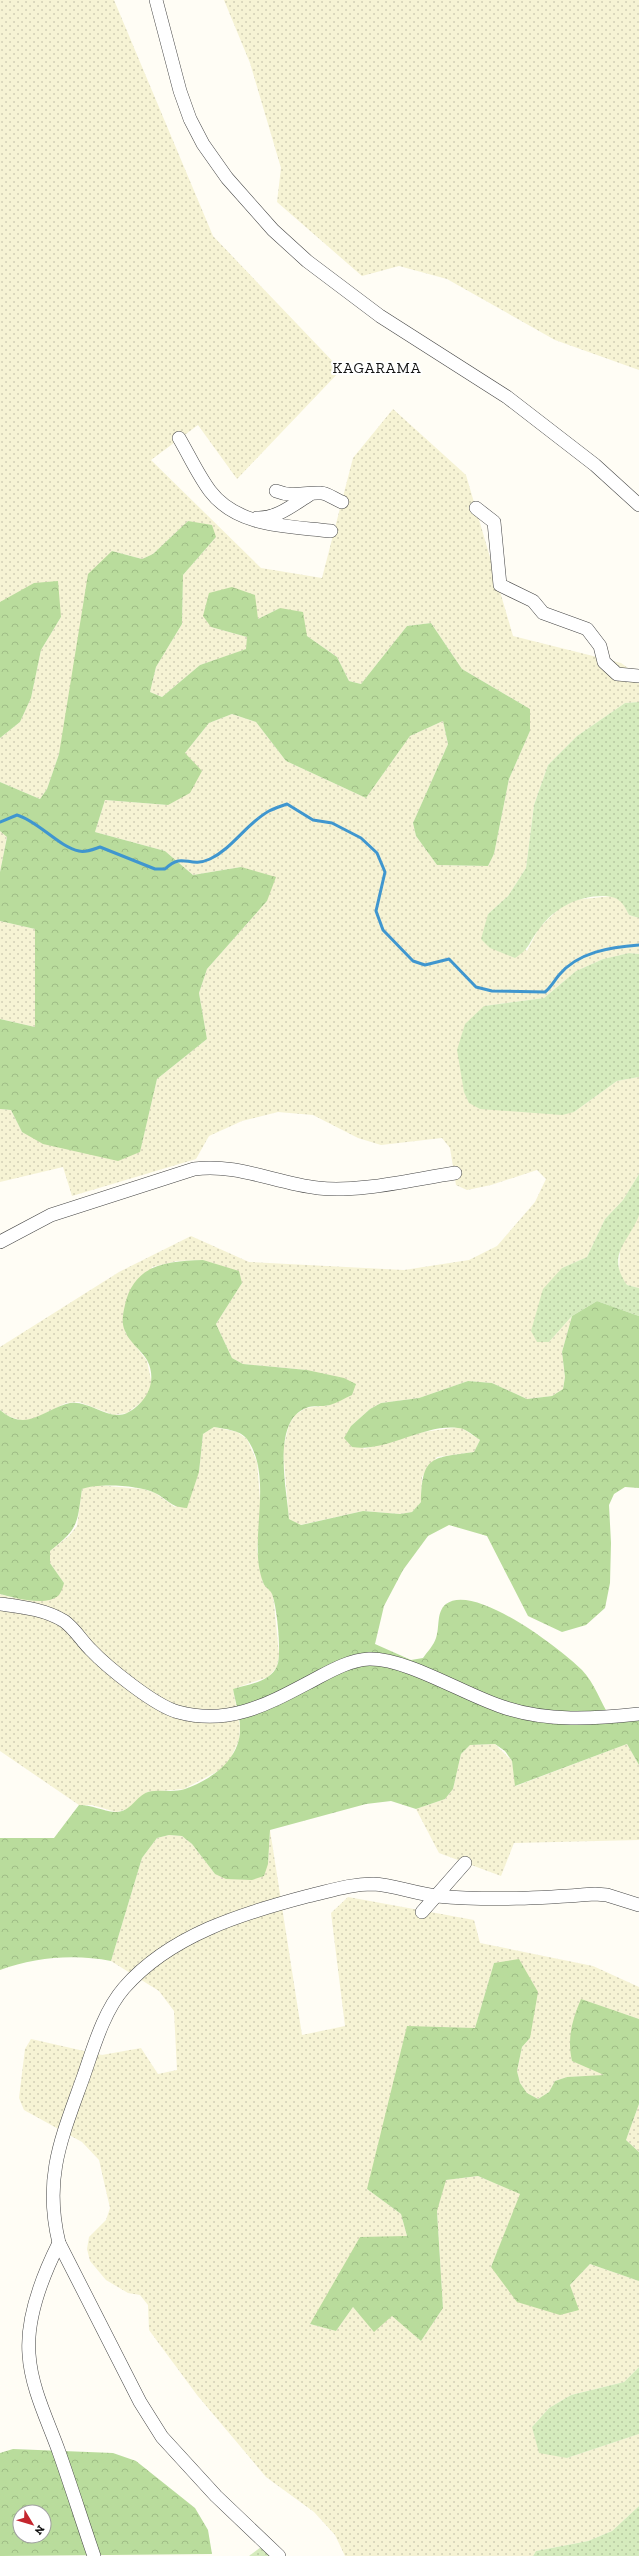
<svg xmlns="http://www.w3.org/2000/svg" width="639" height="2556" viewBox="0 0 639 2556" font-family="'Zilla Slab',serif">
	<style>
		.farmland { fill: url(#farmland-dots) }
		.grass { fill: url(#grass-dots) }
		.forest { fill: url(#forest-crowns); fill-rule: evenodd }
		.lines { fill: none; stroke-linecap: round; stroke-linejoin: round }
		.stream { stroke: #3f96cf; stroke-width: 3 }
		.minor-casing { stroke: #444; stroke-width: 14 }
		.minor { stroke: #fff; stroke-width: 13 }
		.labels { text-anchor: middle; stroke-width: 4; stroke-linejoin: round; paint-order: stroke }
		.quarter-label { font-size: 15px; letter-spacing: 1px; fill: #111; stroke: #fff }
	</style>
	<defs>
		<pattern id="farmland-dots" width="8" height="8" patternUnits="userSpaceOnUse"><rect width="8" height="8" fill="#f6f3d4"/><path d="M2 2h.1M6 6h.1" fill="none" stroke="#d2cfb5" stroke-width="1.8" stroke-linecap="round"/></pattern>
		<pattern id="grass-dots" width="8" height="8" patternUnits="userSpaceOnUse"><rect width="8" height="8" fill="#d5ebbd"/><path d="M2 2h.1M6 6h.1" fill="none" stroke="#b6c8a1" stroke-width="1.8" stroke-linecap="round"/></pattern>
		<pattern id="forest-crowns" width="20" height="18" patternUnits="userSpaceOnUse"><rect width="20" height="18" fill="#b9dc9c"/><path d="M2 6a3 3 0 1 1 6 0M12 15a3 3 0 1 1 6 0" fill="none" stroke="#9ebc85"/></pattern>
	</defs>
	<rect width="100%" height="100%" fill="#fffdf5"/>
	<g class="farmland">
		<polygon points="0,0 114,0 213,236 341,370 237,479 198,425 151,460 261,568 322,578 353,458 393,409 466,475 513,636 621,663 639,676 639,702 625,703 577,736 548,765 534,805 526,868 508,896 488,914 527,951 539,928 561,907 573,900 612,896 623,902 629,915 639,918 639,954 629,953 603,959 576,971 544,998 484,1006 574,1112 617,1081 639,1077 639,1174 623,1200 605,1219 587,1257 562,1268 549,1342 572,1316 562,1352 565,1377 563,1389 552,1396 527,1399 492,1383 468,1381 419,1398 381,1403 370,1409 351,1426 364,1449 423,1432 460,1427 480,1440 474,1452 437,1457 422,1477 421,1502 412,1512 400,1514 363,1511 300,1525 289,1519 283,1449 289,1425 295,1415 306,1408 330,1405 307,1370 243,1364 232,1358 216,1324 242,1283 203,1260 177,1261 152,1267 125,1332 147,1361 152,1385 147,1398 127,1413 114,1415 79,1402 66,1403 32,1420 20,1420 8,1416 0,1410 0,1347 119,1272 191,1236 249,1262 404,1270 469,1260 497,1246 535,1202 546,1179 537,1170 491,1185 467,1190 456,1185 450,1148 442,1138 381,1145 358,1138 313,1115 278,1112 242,1121 209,1136 196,1159 72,1196 63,1167 0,1182 0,1109 11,1110 22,1132 140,1151 157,1079 207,1039 199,993 207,969 267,901 241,867 193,875 165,851 95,832 105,800 168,805 185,753 209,723 232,714 256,722 286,761 366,798 410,736 443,721 448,744 413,823 416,836 437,865 488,866 494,854 509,779 530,731 530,709 462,669 431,623 407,626 361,684 349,681 337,657 307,636 280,608 258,619 211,627 247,637 247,649 200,665 162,697 150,692 156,667 182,624 183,575 216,537 188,521 153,554 142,559 112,551 59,754 47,789 40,799 0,782 0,738 20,722 31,698 41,650 61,617 0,602"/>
		<polygon points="224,0 639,0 639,370 555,340 447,279 399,266 362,276 277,202 281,168 250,63"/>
		<polygon points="0,831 7,836 0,872"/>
		<polygon points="0,921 35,929 35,1027 0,1019"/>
		<polygon points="639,1214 639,1288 627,1285 619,1275 620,1248"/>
		<polygon points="214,1427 237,1432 247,1439 257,1462 261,1512 257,1550 263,1583 272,1592 274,1604 279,1654 277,1667 268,1677 233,1689 240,1728 239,1740 228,1764 218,1771 184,1789 147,1792 128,1809 116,1812 92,1805 79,1805 0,1751 0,1594 12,1598 64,1583 50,1563 50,1551 69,1536 77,1526 82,1489 94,1485 143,1489 155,1493 175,1507 199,1472 203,1434"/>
		<polygon points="495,1744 512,1761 516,1786 627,1744 639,1765 639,1840 514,1843 501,1876 439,1853 416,1809 445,1799 453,1789 461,1754 470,1745"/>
		<polygon points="270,1830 302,2035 345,2026 331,1913 348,1897 474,1920 480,1943 593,1966 639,1987 639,2019 581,2000 605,2076 567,2077 555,2081 549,2092 538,2099 527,2093 520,2083 517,2071 522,2047 530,2038 494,1963 475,2029 367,2189 401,2214 407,2236 310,2324 336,2331 353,2307 374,2331 392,2315 421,2341 443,2308 437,2210 445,2180 478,2176 521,2194 491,2267 578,2310 570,2285 590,2264 639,2281 639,2367 624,2382 571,2395 549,2408 532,2427 567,2458 639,2434 639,2506 612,2531 588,2541 536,2551 533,2556 345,2556 335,2535 314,2512 266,2477 197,2395 149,2330 148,2305 140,2295 128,2293 106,2280 90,2261 87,2249 89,2237 106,2220 110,2208 99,2160 82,2142 24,2110 19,2098 25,2049 31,2039 102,2055 141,2048 158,2074 177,2070 174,2011 159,1991 111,1961 142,1858 157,1838 169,1835 182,1836 192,1844 215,1874 268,1864"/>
		<polygon points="639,2104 639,2152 626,2140"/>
	</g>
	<g class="grass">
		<path d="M 639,702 L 639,918 L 629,915 C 623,902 618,896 603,896 C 577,896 555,908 540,928 C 529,941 531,948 515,958 L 490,948 L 481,939 L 488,914 L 508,896 L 526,868 L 534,805 L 548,765 L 577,736 L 625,703 Z"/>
		<polygon points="629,953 639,954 639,1077 617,1081 574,1112 562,1115 480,1109 469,1103 464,1092 457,1050 465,1024 484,1006 544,998 576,971 603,959"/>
		<path d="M 639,1174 C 639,1186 639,1204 639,1215 C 630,1241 605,1254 627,1285 L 639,1288 L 639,1316 L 597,1301 L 572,1316 L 549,1342 L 537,1342 L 531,1331 L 543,1289 L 562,1268 L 587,1257 L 605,1219 L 623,1200 Z"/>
		<polygon points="639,2367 639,2434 567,2458 539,2453 532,2427 549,2408 571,2395 624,2382"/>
		<polygon points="639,2506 639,2556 533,2556 536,2551 588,2541 612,2531"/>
		<polygon points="265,2544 279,2556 249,2556"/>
	</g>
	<g class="forest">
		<polygon points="188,521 212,525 216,537 183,575 182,624 156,667 150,692 162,697 200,665 246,649 247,637 211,627 203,616 209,593 232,587 255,595 258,619 280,608 303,612 307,636 337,657 349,681 361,684 407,626 431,623 462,669 530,709 530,731 509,779 494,854 488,866 437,865 416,836 413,823 448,744 443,721 410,736 366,798 286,761 256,722 232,714 209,723 185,753 202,771 190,793 168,805 105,800 95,832 165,851 193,875 241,867 276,877 267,901 207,969 199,993 207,1039 157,1079 140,1152 118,1161 43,1144 22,1132 11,1110 0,1109 0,1019 35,1027 35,929 0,921 0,872 7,837 0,831 0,782 40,799 47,789 59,754 88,574 112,551 142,559 153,554"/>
		<polygon points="58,581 61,617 41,650 31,698 20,722 0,738 0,602 34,583"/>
		<path d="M 203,1260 L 239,1271 L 242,1283 L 216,1324 L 232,1358 L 243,1364 L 307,1370 L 344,1378 L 356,1384 L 352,1395 C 345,1398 337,1403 330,1405 C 322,1407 313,1405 306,1408 C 271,1421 287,1491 289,1519 L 301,1525 L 363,1511 L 400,1514 L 412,1512 L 421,1502 C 422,1455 432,1458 474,1452 L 480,1440 C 474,1436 465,1428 458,1428 C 422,1424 387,1453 352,1447 L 344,1438 L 351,1426 L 370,1409 L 381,1403 L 419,1398 L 468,1381 L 492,1383 L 527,1399 L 552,1396 L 563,1389 L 565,1377 L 562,1352 L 572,1316 L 597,1301 L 639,1316 L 639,1488 L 625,1487 L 614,1494 L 609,1505 L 611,1543 L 610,1583 L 605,1608 L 586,1625 L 562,1632 L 528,1616 L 487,1536 L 449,1525 L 428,1536 L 403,1570 L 384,1606 L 375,1644 L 411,1660 L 423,1658 C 427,1652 434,1645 436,1638 C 440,1627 436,1612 446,1604 C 474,1582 562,1650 582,1670 C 594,1682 601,1703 610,1717 L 639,1714 L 639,1765 L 627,1744 L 515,1786 L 512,1761 L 505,1751 L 495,1744 L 470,1745 L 461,1754 L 453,1789 L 445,1799 L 416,1809 L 391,1801 L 366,1804 L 270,1830 L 268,1864 L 264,1876 L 252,1880 L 226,1879 L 215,1874 L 192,1844 L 182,1836 L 169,1835 L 157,1838 L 142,1858 L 111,1961 C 75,1954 35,1957 0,1970 L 0,1838 L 54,1838 L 79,1805 C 93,1805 102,1811 115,1812 C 130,1813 136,1796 148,1792 C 160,1789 173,1793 185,1789 C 211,1780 241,1759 240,1728 C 240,1715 235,1701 233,1689 C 246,1685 271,1682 277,1666 C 282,1654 277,1607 272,1594 C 270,1589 264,1587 263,1582 C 247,1541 275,1479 247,1439 C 240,1430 225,1429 214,1427 L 203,1434 L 199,1472 L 187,1508 C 170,1507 169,1500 155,1493 C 139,1485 98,1483 82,1489 C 77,1524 79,1528 50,1551 L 50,1563 L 64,1583 C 63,1587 61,1592 59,1595 C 47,1607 15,1598 0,1594 L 0,1410 C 26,1432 40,1412 66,1404 C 87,1397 107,1422 127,1413 C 147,1403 158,1381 147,1360 C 141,1350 129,1342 125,1331 C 121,1322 123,1314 125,1305 C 134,1264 167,1261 203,1260 Z"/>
		<path d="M 519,1959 L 538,1992 L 530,2038 L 522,2047 L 517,2071 L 520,2083 L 527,2093 L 538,2099 L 549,2092 L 555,2081 L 567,2077 L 604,2075 L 572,2061 C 567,2038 572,2020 581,1999 L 639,2019 L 639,2104 L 626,2140 L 639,2152 L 639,2281 L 590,2264 L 570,2285 L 579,2310 L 560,2315 L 517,2302 L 491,2267 L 520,2194 L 478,2176 L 446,2180 L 437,2211 L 443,2308 L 421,2341 L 392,2316 L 374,2332 L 353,2307 L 336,2331 L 310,2324 L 360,2237 L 407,2236 L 401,2214 L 367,2189 L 407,2026 L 475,2028 L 494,1963 Z"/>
		<path d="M 13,2449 L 113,2453 L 136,2461 L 195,2508 L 208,2530 L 212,2554 L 0,2556 L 0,2453 ZM 20,2512 L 44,2512 L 44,2536 L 20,2536 Z"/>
	</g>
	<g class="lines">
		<path class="stream" d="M 0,822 L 17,815 C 38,821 59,847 79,851 C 86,853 94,849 100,847 L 155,869 L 165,869 C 184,851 188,869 210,859 C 233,848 247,823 269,811 C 275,808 281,806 287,804 L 313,820 L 332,823 L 361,838 L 377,853 L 385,872 L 376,911 L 383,930 L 413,961 L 425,965 L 449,959 L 476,987 L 492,991 L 545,992 C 551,987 554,981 559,975 C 578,952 611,947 639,945"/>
		<g class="minor-casing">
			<g id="minor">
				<polyline points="156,0 180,91 190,119 203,144 227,178 273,230 307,261 380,316 507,397 595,465 639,505"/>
				<path d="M 179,438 C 189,455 198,475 210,491 C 238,528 290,526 331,531"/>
				<path d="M 276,491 C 294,498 303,492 321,493 C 327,493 336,500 342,502"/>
				<polyline points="476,508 494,522 500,585 533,601 543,613 587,629 600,646 604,662 617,674 639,676"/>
				<path d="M 257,518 C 276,519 293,505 309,495"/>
				<path d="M 0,1242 L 51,1215 L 194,1169 C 237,1163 275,1183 318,1188 C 358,1193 414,1179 455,1173"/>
				<path d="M 0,1604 C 22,1607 44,1609 64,1621 C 75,1629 81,1640 90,1649 C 107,1667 155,1706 178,1712 C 232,1727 273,1701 319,1677 C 334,1669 351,1660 369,1659 C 407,1658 465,1695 503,1707 C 547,1722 594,1719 639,1714"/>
				<polyline points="422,1912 465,1863"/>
				<path d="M 59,2243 C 43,2275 26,2317 29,2354 C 31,2388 48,2421 59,2452 C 71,2486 82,2521 94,2556"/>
				<path d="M 279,2556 L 216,2496 L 162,2437 L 140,2402 L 59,2243 C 43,2177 62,2137 84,2075 C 94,2046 104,2011 124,1988 C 170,1935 243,1913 308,1896 C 330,1891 350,1884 373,1884 C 394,1885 416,1894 437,1896 C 490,1901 543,1898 595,1894 L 607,1895 L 639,1905"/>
			</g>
		</g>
		<use href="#minor" class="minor"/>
	</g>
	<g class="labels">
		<g class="quarter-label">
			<text x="377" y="373">KAGARAMA</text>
		</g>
	</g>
	<g transform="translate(32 2524) rotate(128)"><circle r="19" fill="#ffffff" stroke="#a0a0a0"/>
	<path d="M0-3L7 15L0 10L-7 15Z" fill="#c4262e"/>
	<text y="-6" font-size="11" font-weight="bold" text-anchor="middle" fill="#111111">N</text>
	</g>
</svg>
